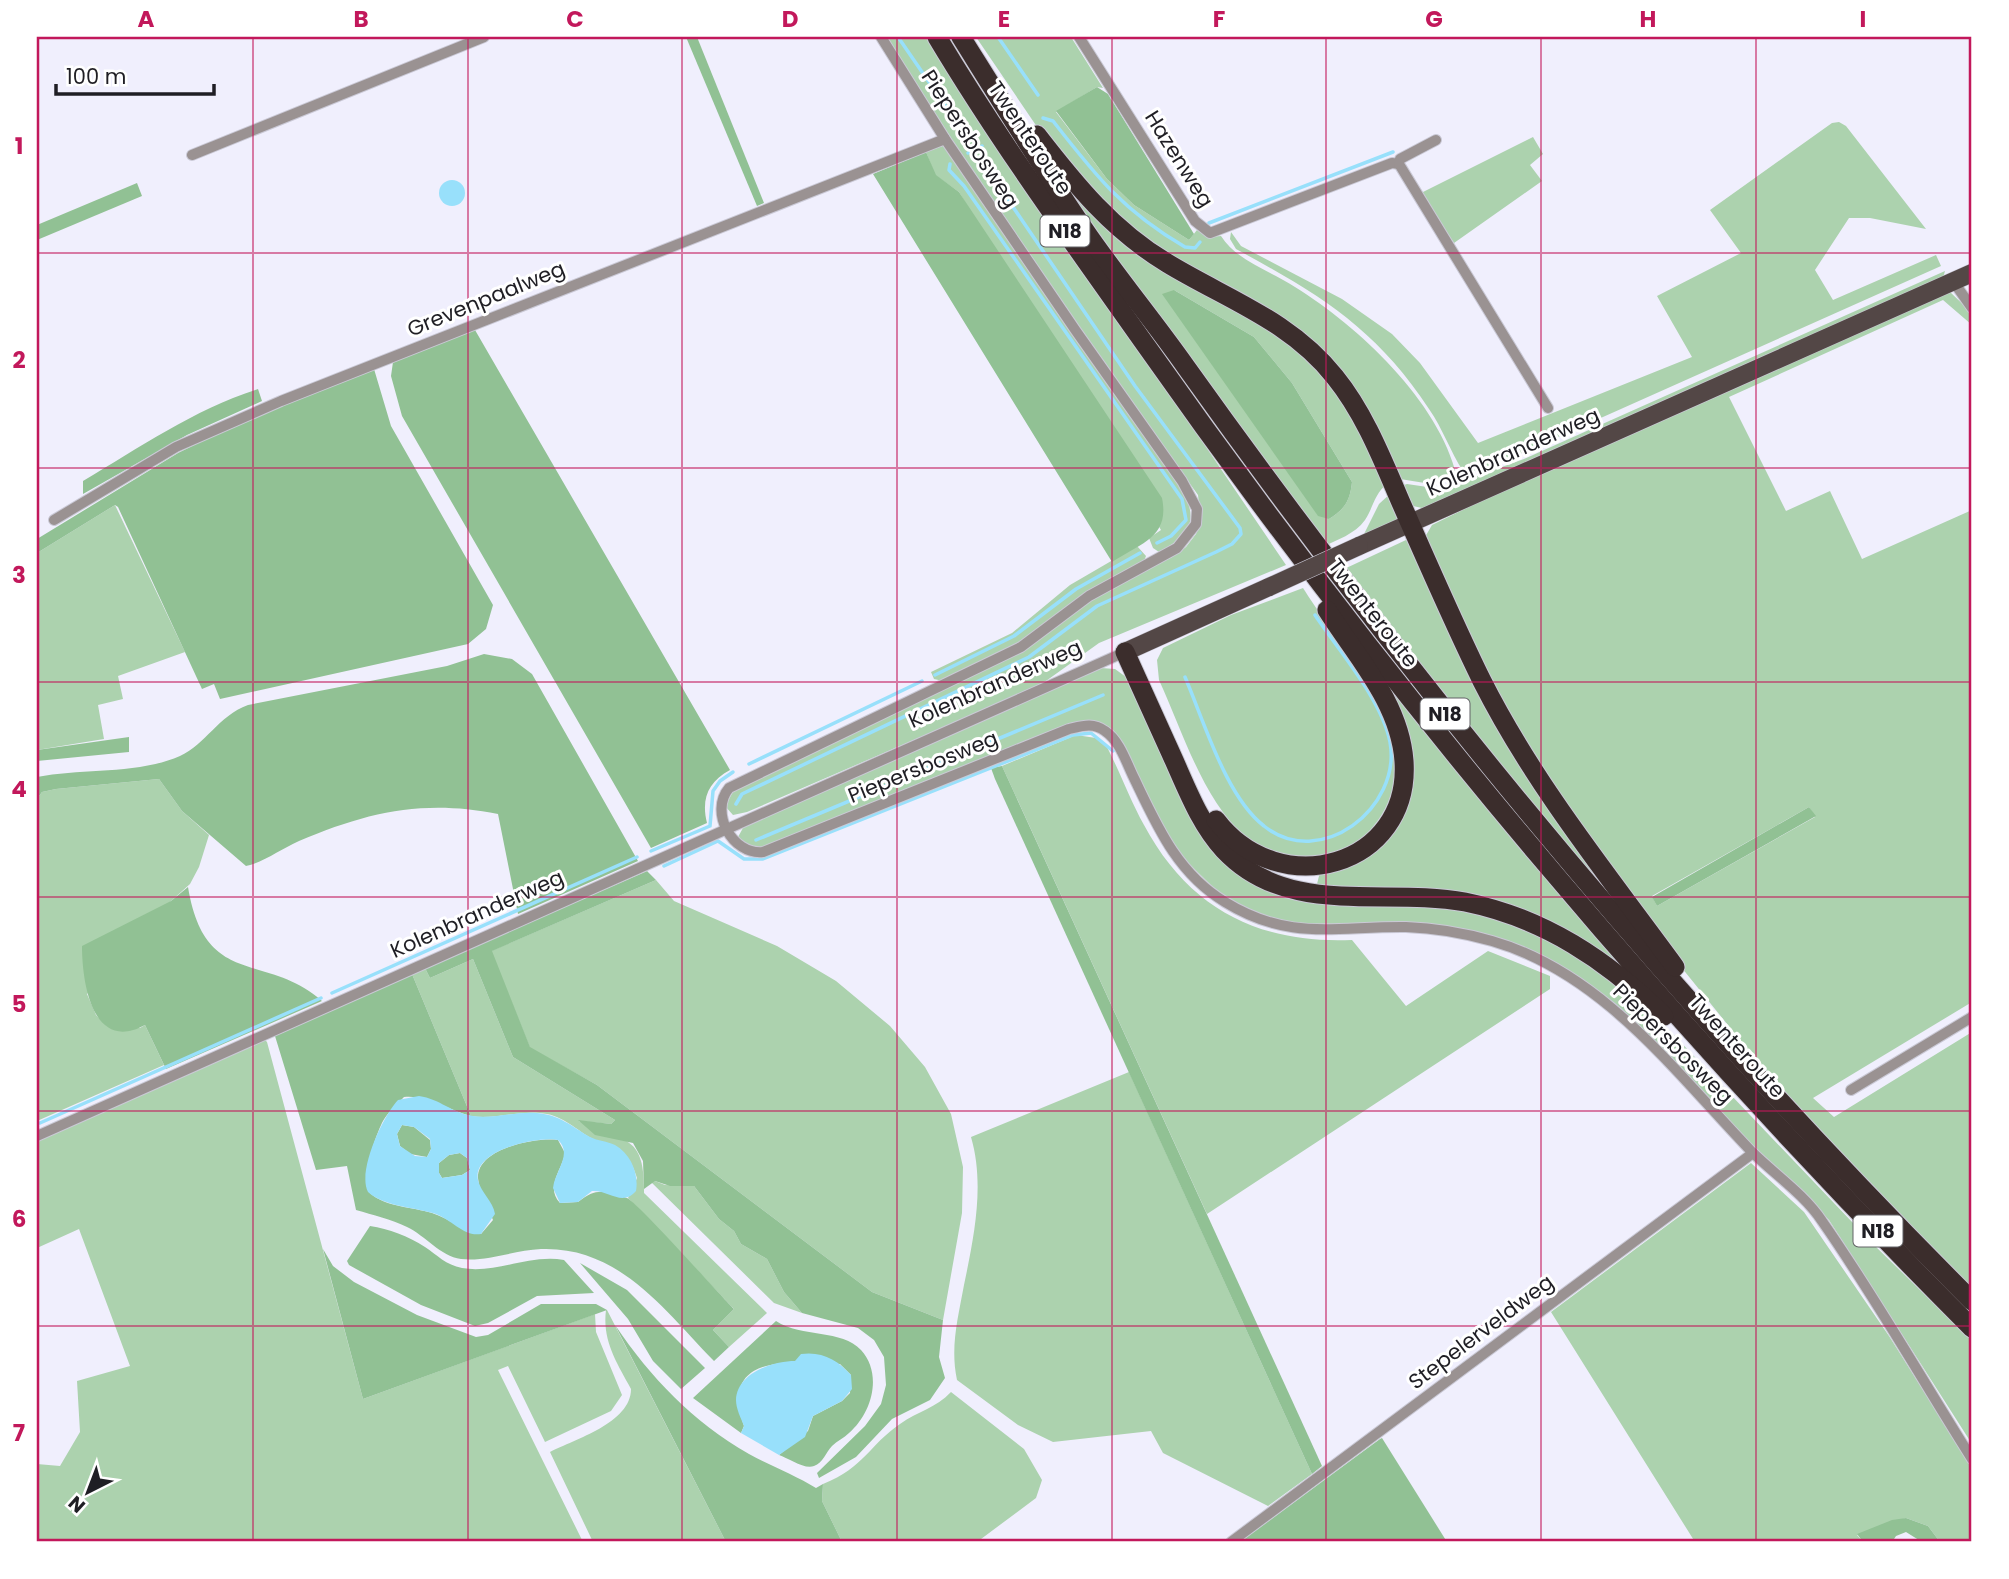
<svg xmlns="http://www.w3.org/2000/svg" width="2009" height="1579" viewBox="0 0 2009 1579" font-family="Poppins,sans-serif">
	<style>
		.green { fill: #acd2ae; fill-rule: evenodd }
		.forest { fill: #91c194 }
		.water { fill: #98e0fb; fill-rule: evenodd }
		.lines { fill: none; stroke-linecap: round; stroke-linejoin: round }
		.stream { stroke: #98e0fb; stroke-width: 3.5 }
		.street-casing { stroke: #cac9d6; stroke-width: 12 }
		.primary-casing { stroke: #cac9d6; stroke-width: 19 }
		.highway-casing { stroke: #cac9d6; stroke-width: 21 }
		.street { stroke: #9a9292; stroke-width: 10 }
		.primary { stroke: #534746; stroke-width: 18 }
		.highway { stroke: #3b2d2c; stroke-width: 19 }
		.primary-bridge-casing { stroke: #cac9d6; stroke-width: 19; stroke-linecap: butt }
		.primary-bridge { stroke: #534746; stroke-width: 18 }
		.grid { fill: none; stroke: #c2185b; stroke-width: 2; stroke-opacity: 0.55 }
		.labels { text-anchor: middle; stroke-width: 6; stroke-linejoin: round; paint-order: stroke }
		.shield { fill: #fff; stroke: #626266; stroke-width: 2 }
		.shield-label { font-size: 19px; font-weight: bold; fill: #1f1e24 }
		.street-label { font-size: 21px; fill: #1f1e24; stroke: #fff }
		.neatline { fill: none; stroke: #c2185b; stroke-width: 2.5 }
		.grid-label { font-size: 23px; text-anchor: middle; font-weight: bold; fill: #c2185b }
	</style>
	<rect width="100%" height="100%" fill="#f0effd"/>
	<g class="green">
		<path d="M 887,37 L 928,37 L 1286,565 L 1099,643 L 1039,686 L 747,812 L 733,815 L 725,806 L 734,790 L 1023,650 L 1089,600 L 1172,557 L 1186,547 L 1196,534 L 1201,521 L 1198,495 C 1090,345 984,194 887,37 Z"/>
		<path d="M 976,37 L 1071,37 L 1103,88 L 1097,87 L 1056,112 L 1107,179 L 1134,205 L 1189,240 L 1197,230 L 1208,237 L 1221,236 C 1237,261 1269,270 1295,287 C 1358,326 1439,401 1457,477 L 1431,484 L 1400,479 L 1337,376 L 1145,244 L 1048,143 Z"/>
		<path d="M 1839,122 L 1846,126 L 1926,229 L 1870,218 L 1849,218 L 1815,270 L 1833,300 L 1936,255 L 1941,266 L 1482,471 L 1463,471 C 1450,451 1443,429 1429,409 C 1376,328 1319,294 1236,249 L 1230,239 L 1231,232 L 1241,246 L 1342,299 L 1392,334 L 1420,363 L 1478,443 L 1692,357 L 1657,296 L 1741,253 L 1710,210 L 1832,123 Z"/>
		<path d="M 1028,126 L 1068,180 L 1097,214 L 1256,313 L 1336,387 L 1388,483 C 1374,494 1374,506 1365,520 C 1355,534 1337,540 1322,547 L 1094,227 ZM 1174,290 L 1254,337 L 1292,383 L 1352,482 C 1350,501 1345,509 1329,519 Z"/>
		<polygon points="1533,137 1543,154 1530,165 1542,181 1454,243 1421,193"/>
		<path d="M 945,145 L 1182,486 C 1197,520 1194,533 1159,552 L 1153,548 L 1149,538 L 1161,530 L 959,192 L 935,175 L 926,152 Z"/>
		<polygon points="1945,271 1943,278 1422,508 1413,506 1398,487 1407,484 1441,489 1524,459"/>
		<path d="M 1950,292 L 1972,313 L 1972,325 L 1943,300 L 1729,397 L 1786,511 L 1830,491 L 1862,559 L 1972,510 L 1972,1002 L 1813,1098 L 1834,1117 L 1972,1032 L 1972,1294 L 1868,1185 L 1748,1050 L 1661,942 L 1513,733 L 1425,537 L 1432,525 L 1493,495 ZM 1809,807 L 1815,817 L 1657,906 L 1652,896 Z"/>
		<polygon points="1391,493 1398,520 1363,536 1379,504"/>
		<polygon points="115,505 185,652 118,676 123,699 98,705 104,739 37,750 37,553"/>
		<polygon points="1406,540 1412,542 1472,672 1655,954 1342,570"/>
		<polygon points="1137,546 1146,556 1144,561 1083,595 1027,639 943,681 934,679 931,672 1012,633 1070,585"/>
		<path d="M 1303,588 C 1328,628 1392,710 1396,753 C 1399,787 1385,821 1357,842 C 1334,859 1305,865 1278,853 C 1268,848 1254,844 1245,837 C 1202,798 1183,732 1159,680 L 1157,660 L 1163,648 L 1231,615 Z"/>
		<polygon points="1101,668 1115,669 1126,677 1240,872 1384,902 1474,911 1542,931 1630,989 1873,1244 1972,1341 1972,1444 1829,1220 1744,1137 1633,1021 1600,992 1556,963 1477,934 1290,926 1240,906 1217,891 1181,856 1169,839 1121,742 1085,721 1071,723 766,846 752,849 738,837 743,828 766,816"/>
		<polygon points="1378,668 1632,974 1562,931 1375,891 1317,884 1320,872 1328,869 1402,800"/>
		<path d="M 1076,735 L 1096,738 L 1107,747 C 1120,772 1130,800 1144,825 C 1189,909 1259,944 1352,940 L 1406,1006 L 1488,951 L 1550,976 L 1550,989 L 1207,1214 L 1002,766 Z"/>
		<polygon points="159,779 182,811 209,835 199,867 190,884 171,901 87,994 96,1015 107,1026 140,1028 145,1025 164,1065 37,1121 37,799 42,792 56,789"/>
		<polygon points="656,880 674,901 777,946 836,981 890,1026 925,1067 951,1114 963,1167 962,1213 943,1320 872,1292 597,1085 530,1048 491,951"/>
		<path d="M 473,959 L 513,1057 L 615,1120 L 611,1124 L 579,1121 C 625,1143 645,1133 644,1193 L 767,1313 L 729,1347 L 713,1330 L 734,1309 L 628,1198 L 637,1178 C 629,1151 618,1150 595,1140 C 578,1132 567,1118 547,1114 C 522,1109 496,1120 471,1116 L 412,974 L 425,968 L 430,978 Z"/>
		<polygon points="263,1038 267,1042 363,1399 595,1314 596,1332 622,1395 611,1411 545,1442 508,1366 498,1370 583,1542 37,1542 37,1464 60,1466 80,1432 77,1381 130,1366 79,1229 37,1248 37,1141"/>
		<path d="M 1129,1072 L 1312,1474 L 1268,1506 L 1163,1453 L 1151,1431 L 1053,1442 L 1018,1425 L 957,1380 C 950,1347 958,1318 964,1285 C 974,1237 985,1185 971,1137 Z"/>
		<polygon points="1751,1163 1804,1212 1889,1336 1972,1468 1972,1542 1940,1542 1928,1526 1906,1518 1857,1535 1863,1542 1695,1542 1551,1312"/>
		<polygon points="655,1181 665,1185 694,1186 719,1219 734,1231 741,1244 767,1259 784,1292 802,1313 774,1303 651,1182"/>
		<path d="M 606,1310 L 607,1310 L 726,1542 L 593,1542 L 550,1452 C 575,1439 631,1423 631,1389 C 617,1363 602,1341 606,1310 Z"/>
		<path d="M 951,1392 L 1024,1449 L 1042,1480 L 1036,1498 L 977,1542 L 842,1542 L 822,1501 L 823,1484 C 865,1467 869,1445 900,1424 C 918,1411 936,1408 951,1392 Z"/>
	</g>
	<g class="forest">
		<polygon points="686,37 697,37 764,203 757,206"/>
		<polygon points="1097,87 1108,94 1194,234 1189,240 1134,205 1107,179 1056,111"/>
		<path d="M 926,152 L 936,175 L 959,192 L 1162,498 C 1170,537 1141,543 1112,562 L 873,174 Z"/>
		<polygon points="137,183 142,196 37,240 37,225"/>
		<path d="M 1174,290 L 1254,337 L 1292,383 L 1352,482 C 1350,501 1345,509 1329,519 L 1318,516 L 1162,294 Z"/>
		<path d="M 475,330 L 730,770 C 708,782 701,799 707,823 L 651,848 L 402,416 L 391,376 L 393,362 Z"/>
		<polygon points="374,369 391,426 493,605 486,629 468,644 220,699 214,684 202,689 118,507 115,505 37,553 37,539 178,453 240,422"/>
		<path d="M 258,389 L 262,401 L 187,435 L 83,494 L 83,481 C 140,447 195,409 258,389 Z"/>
		<path d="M 484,654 L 512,659 L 532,674 L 638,861 L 518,914 L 498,814 C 424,799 367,812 299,841 C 281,849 264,862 246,866 L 182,811 L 159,779 L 56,789 L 42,792 L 37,799 L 37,777 C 83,768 136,775 180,756 C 206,744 218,716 248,705 L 447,666 Z"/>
		<polygon points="129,737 129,752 37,761 37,750"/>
		<polygon points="1002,766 1322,1466 1312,1474 995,779 991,768"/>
		<polygon points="1809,807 1816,816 1657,906 1652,897"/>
		<polygon points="647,871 656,880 492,951 530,1047 597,1085 872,1292 943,1320 939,1357 945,1378 930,1400 892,1419 856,1457 819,1478 817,1473 865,1426 881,1404 886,1385 884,1357 874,1340 858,1328 802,1313 784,1292 767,1259 741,1244 734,1231 719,1219 694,1186 670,1186 655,1181 644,1189 643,1161 633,1143 595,1135 578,1120 611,1124 615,1120 513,1057 473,959 430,978 425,968"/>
		<path d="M 188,887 C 205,990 266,951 322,1001 L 166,1069 L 145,1025 C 92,1054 82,981 82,946 L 171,901 Z"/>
		<path d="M 412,974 L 471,1116 C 447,1110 430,1095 404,1097 C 397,1104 388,1112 383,1121 C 376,1134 359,1183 370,1193 C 385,1207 413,1207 432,1213 C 450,1219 462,1230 481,1234 L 493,1220 C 488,1208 479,1191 478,1178 C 477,1148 537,1137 558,1140 L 565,1153 C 562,1170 545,1187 560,1203 L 578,1202 C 597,1187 604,1191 627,1198 C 636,1201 720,1295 734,1309 L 713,1330 L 729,1347 L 714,1361 C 664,1310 619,1246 541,1249 C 515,1250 487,1262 461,1259 C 440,1256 426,1236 407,1227 C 391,1219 373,1215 356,1210 L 347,1166 L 316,1170 L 275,1036 Z"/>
		<polygon points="402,1125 414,1127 430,1140 431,1149 427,1157 410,1154 400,1146 397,1134"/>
		<polygon points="460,1153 467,1158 470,1170 462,1175 442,1178 439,1173 439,1163 449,1155"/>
		<path d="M 370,1226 C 389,1229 408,1236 425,1247 C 437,1255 446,1265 462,1268 C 496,1274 529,1254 564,1260 L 594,1293 L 537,1296 L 488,1323 L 475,1326 L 421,1305 L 349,1265 L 347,1261 Z"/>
		<polygon points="323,1249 333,1266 354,1282 417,1315 476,1337 488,1335 541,1304 596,1304 607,1310 363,1399"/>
		<polygon points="580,1263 627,1290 705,1368 681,1389 653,1361 628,1319"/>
		<path d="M 776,1321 C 802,1338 842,1329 861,1350 C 883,1374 872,1413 849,1433 C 844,1438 837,1441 832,1446 C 826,1452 823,1463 814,1466 C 805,1470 788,1458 779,1455 L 808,1431 L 813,1416 L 842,1401 L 850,1393 L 851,1375 L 840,1364 C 792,1361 718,1353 744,1426 L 741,1433 L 693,1398 Z"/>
		<path d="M 615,1325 C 651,1378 692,1421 749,1454 C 771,1466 795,1475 816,1488 L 823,1484 L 822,1501 L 842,1542 L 726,1542 Z"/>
		<polygon points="1382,1438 1447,1542 1240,1542 1380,1439"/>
		<polygon points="1906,1518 1928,1526 1940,1542 1922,1542 1906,1532 1896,1536 1892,1542 1863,1542 1857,1534 1892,1520"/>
	</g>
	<g class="water">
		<circle cx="452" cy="193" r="13"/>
		<path d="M 419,1096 C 440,1099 452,1113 473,1116 C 494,1119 516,1111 537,1113 C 560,1115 571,1126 590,1137 C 598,1141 607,1141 615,1145 C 631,1154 639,1174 636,1191 C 622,1207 609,1190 592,1191 L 578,1202 L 560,1203 L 553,1188 C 555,1171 573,1154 558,1140 C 538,1136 472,1150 478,1180 C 481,1193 493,1201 495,1214 L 481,1234 C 464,1237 452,1220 436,1214 C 415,1207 385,1207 368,1192 C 357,1171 383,1116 398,1100 ZM 402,1125 L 414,1127 L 430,1139 L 431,1149 L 427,1157 L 415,1156 L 400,1146 L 397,1134 ZM 460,1153 L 467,1158 L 470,1170 L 462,1175 L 442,1178 L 439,1173 L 439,1163 L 449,1155 Z"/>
		<path d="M 801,1354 C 822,1351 838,1360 851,1375 L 852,1389 L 842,1401 L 813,1416 L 805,1437 L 779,1455 L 741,1433 L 744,1426 C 741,1418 736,1409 736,1400 C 737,1373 773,1361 795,1361 Z"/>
	</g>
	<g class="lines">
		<g class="stream">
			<polyline points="898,37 966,136"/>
			<polyline points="998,37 1038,95"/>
			<path d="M 1043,118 L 1053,121 C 1096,176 1123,211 1185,247 L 1195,248 L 1200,242"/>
			<polyline points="968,153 982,146"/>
			<polyline points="950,164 949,170 964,186 1182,499 1186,520 1171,536 1157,543"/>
			<polyline points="1209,223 1393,152"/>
			<polyline points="935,675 1014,636 1076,589 1140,553"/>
			<path d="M 1185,677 C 1204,721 1226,797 1264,826 C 1320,871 1402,808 1390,742 C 1382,700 1339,651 1315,615"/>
			<polyline points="749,764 922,681"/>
			<polyline points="736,804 742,794 1029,657 1097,606 1216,552 1232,544 1241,534 1240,528 1135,386 983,163"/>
			<polyline points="756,840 1103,695"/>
			<polyline points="651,851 710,826 713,791 720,781 733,772"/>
			<polyline points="664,866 718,841 744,859 763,859 1073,735 1091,733 1113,751"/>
			<polyline points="332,993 637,857"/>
			<polyline points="40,1123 321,998"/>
		</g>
		<g class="street-casing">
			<g id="street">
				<path d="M 881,37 L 945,139 L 1076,331 L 1182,481 L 1197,509 L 1196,524 L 1177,548 L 1089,596 L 1021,647 L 729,788 C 709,812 732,855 763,852 L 1069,729 C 1082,726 1093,722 1105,731 C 1120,741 1126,762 1134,778 C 1157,826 1177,873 1225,902 C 1290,942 1336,926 1406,927 C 1435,928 1464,933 1492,941 C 1603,973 1675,1072 1751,1151 C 1774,1174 1804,1194 1822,1221 C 1876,1298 1922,1380 1972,1459"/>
				<polyline points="1079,37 1195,221 1210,233 1392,163 1399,164"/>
				<polyline points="1436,140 1400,159 1399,164 1548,408"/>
				<polyline points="192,155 484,37"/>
				<polyline points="1953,281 1972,308"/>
				<polyline points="54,520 176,447 281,401 945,139"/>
				<polyline points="1851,1090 1972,1017"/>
				<polyline points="37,1136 1125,652"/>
				<polyline points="1231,1542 1753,1153"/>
			</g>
		</g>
		<g class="primary-casing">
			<g id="primary">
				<polyline points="1359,546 1972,273"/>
				<polyline points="1125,652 1269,587"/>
			</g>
		</g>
		<g class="highway-casing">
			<g id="highway">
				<path d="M 937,37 C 1001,144 1075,245 1147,347 C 1393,697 1671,1026 1972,1328"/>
				<path d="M 961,37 C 1001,101 1041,166 1084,229 C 1116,276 1153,320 1186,367 C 1423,699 1683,1012 1972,1301"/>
				<path d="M 1037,135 C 1075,184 1112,230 1167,263 C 1226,299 1290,320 1335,377 C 1365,414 1383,461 1402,505 C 1428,564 1454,624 1482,681 C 1534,784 1607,874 1675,967"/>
				<path d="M 1125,652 C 1141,687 1157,722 1173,758 C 1187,789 1200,824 1224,850 C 1288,918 1383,887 1465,902 C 1544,918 1607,960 1664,1016"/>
				<path d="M 1216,820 C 1280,904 1411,866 1404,761 C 1400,703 1356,656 1327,610"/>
			</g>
		</g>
		<use href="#street" class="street"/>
		<use href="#primary" class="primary"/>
		<use href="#highway" class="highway"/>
		<g class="primary-bridge-casing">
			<polyline id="primary-bridge" points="1269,587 1359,546"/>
		</g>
		<use href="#primary-bridge" class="primary-bridge"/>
	</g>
	<path class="grid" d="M 253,37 L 253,1542M 468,37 L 468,1542M 682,37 L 682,1542M 897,37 L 897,1542M 1112,37 L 1112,1542M 1326,37 L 1326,1542M 1541,37 L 1541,1542M 1756,37 L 1756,1542M 37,253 L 1972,253M 37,468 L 1972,468M 37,682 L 1972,682M 37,897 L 1972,897M 37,1111 L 1972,1111M 37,1326 L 1972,1326"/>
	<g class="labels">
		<g class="shield">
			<rect x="1040.5" y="215.5" width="49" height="31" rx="5"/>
			<rect x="1420.5" y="698.5" width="49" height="31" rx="5"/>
			<rect x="1853.5" y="1215.5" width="49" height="31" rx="5"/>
		</g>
		<g class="shield-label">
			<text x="1065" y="238">N18</text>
			<text x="1445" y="721">N18</text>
			<text x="1878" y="1238">N18</text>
		</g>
		<g class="street-label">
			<text transform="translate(1030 138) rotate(56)" y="7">Twenteroute</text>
			<text transform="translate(970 139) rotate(57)" y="7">Piepersbosweg</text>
			<text transform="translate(1179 159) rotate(58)" y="7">Hazenweg</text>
			<text transform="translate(486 299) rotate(-22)" y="7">Grevenpaalweg</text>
			<text transform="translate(1513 452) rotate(-24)" y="7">Kolenbranderweg</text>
			<text transform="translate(1373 613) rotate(52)" y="7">Twenteroute</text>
			<text transform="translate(995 684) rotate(-24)" y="7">Kolenbranderweg</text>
			<text transform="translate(923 767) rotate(-22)" y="7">Piepersbosweg</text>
			<text transform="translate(477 914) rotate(-24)" y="7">Kolenbranderweg</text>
			<text transform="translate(1673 1044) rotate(45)" y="7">Piepersbosweg</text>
			<text transform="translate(1737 1046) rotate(48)" y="7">Twenteroute</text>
			<text transform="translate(1481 1332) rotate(-37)" y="7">Stepelerveldweg</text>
		</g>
	</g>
	<rect width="2009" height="1579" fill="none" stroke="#ffffff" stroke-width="77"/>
	<g transform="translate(88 1492) rotate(222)" stroke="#ffffff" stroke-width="5" paint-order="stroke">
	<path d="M0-5L12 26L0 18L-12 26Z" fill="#1f1e24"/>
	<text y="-10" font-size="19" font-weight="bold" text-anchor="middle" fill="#1f1e24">N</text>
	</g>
	<path d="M56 84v10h158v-10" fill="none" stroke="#1f1e24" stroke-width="3.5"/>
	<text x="66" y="84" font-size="21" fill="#1f1e24" stroke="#ffffff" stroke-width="5" paint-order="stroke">100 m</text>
	<rect x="38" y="38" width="1932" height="1502" class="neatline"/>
	<g class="grid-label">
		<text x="146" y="27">A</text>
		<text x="361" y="27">B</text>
		<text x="575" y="27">C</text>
		<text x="790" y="27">D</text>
		<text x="1004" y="27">E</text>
		<text x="1219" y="27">F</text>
		<text x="1434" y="27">G</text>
		<text x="1648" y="27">H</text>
		<text x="1863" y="27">I</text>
		<text x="19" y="154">1</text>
		<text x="19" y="368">2</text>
		<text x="19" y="583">3</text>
		<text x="19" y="797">4</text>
		<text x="19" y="1012">5</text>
		<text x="19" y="1227">6</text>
		<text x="19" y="1441">7</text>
	</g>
</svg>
